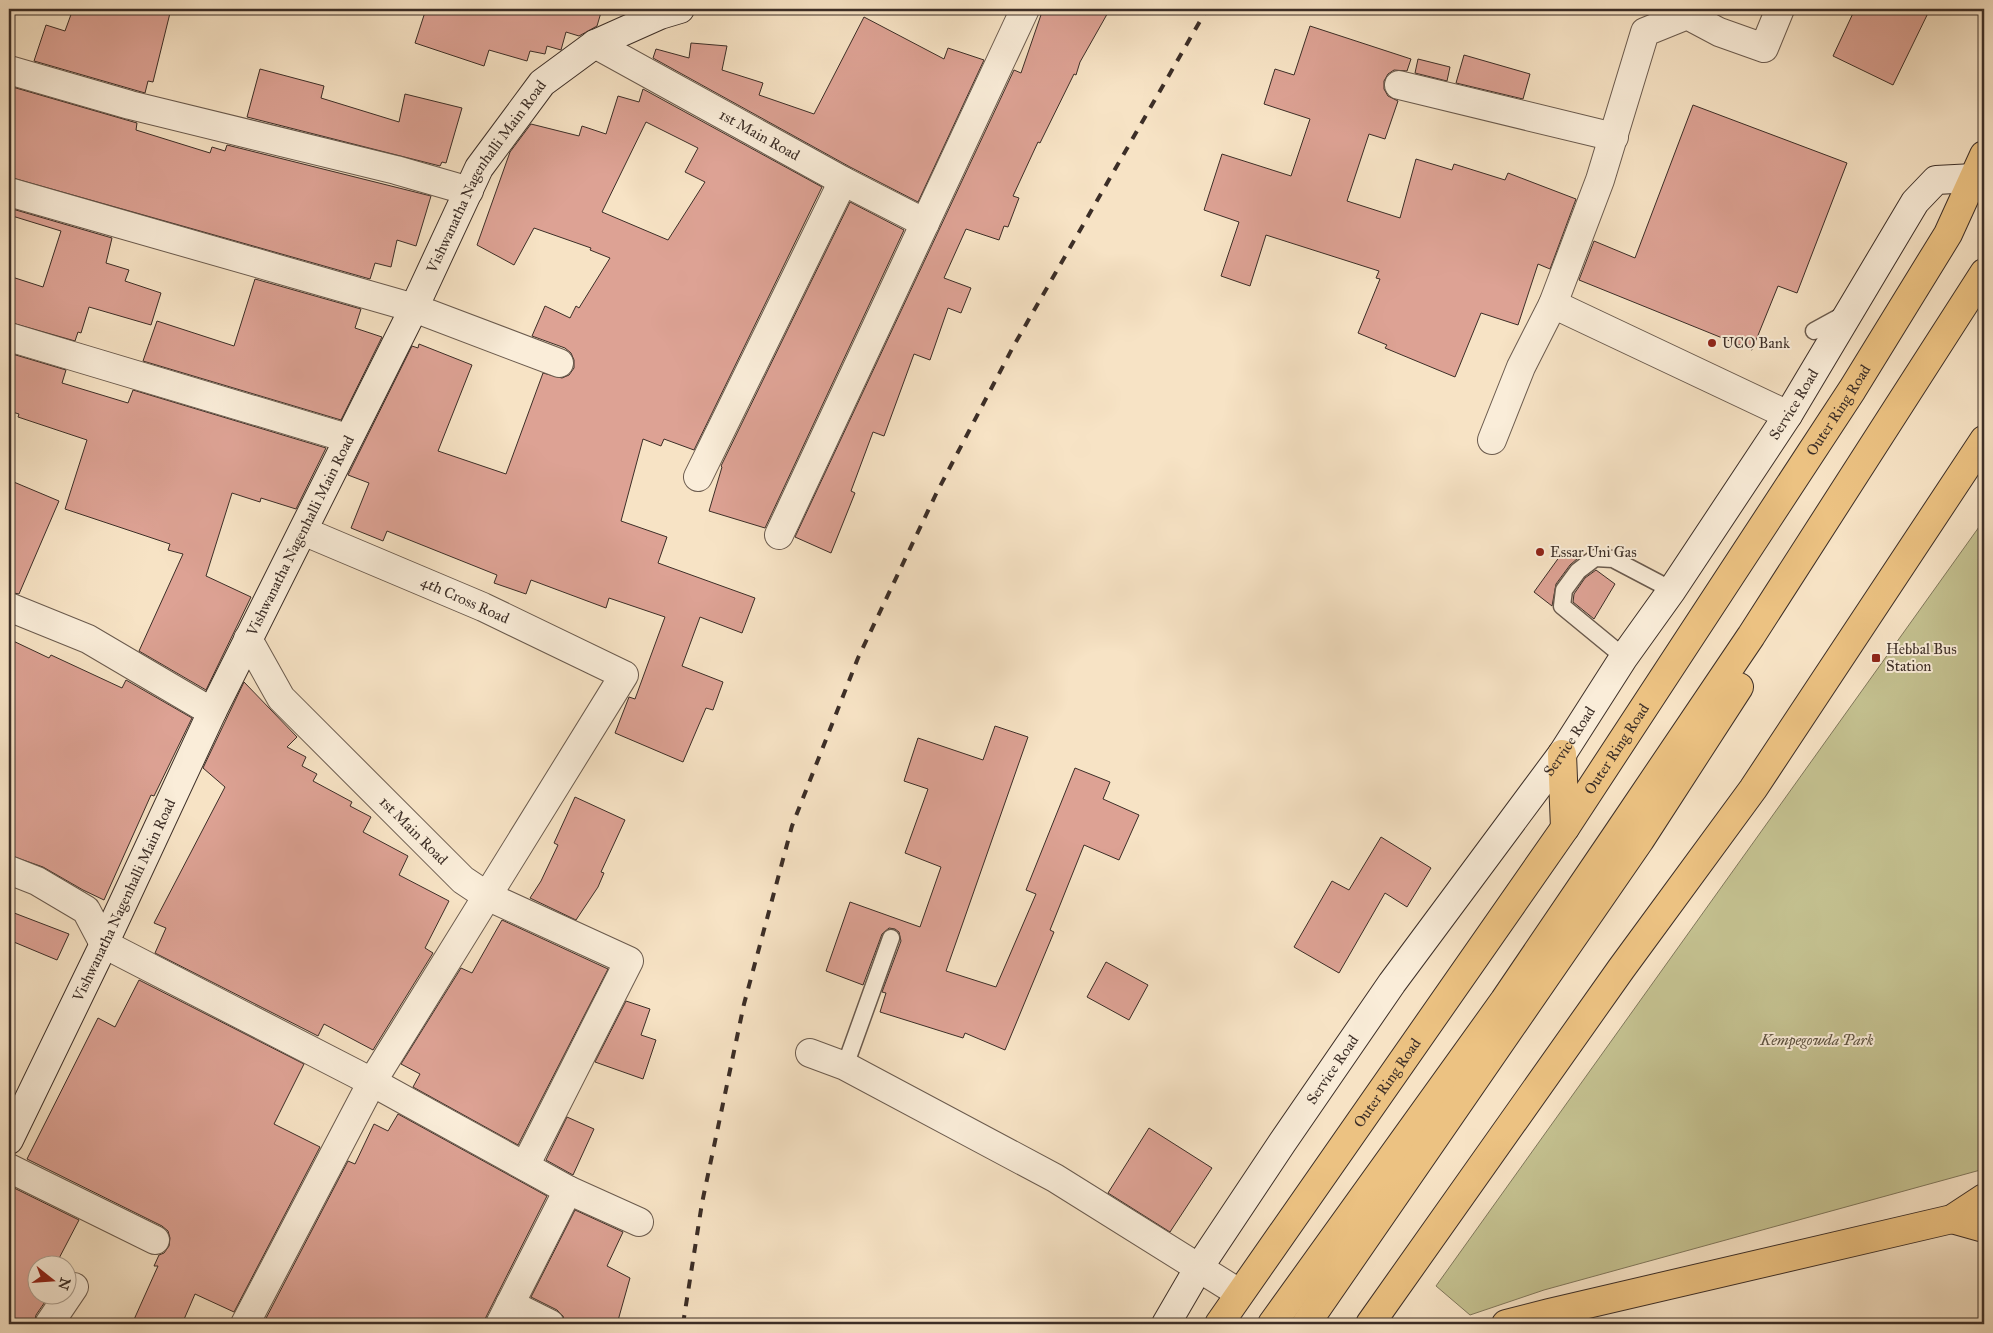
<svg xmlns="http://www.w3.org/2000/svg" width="1993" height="1333" viewBox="0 0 1993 1333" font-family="'IM FELL Great Primer',serif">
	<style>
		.green { fill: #c4c190; stroke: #80785c }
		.building { fill: #dda294; stroke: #3c2e27; fill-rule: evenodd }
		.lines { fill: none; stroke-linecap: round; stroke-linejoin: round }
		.lane-casing { stroke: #6b5b4e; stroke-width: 19 }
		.street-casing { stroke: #6b5b4e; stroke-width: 30 }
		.secondary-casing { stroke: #3c2e27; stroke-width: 30 }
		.highway-casing { stroke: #3c2e27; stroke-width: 30 }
		.lane { stroke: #faedd9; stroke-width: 16 }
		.street { stroke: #faedd9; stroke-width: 28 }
		.secondary { stroke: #faedd9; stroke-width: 28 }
		.highway { stroke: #ecc282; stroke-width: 28 }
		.rail { stroke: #3c2e27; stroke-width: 4; stroke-dasharray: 9 9; stroke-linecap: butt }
		.poi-dot { fill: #8f2418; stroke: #faedd9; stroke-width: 2 }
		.labels { text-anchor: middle; stroke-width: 4; stroke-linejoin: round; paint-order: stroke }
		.street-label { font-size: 15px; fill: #3c2e27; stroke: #faedd9 }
		.poi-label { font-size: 15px; fill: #3c2e27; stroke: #faedd9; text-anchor: start }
		.park-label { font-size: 15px; font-style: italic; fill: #5e5341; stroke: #faedd9 }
	</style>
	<rect width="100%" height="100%" fill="#f7e3c5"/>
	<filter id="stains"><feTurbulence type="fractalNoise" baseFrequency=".004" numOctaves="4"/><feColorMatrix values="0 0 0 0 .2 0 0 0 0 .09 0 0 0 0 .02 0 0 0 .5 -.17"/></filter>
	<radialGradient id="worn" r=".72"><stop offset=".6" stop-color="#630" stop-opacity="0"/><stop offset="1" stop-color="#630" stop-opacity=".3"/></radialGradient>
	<polygon class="green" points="1984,520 1984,1169 1544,1290 1470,1315 1436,1286"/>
	<g class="building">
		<polygon points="73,9 171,9 153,82 148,81 145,93 34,61 46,25 65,31"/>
		<polygon points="426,9 602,9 597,26 579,36 566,32 561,50 547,46 545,54 530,51 527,61 489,50 484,66 415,43"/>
		<polygon points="1043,9 1110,9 1080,62 1076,75 1074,74 1040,143 1038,142 1013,196 1019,198 1008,227 1004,226 999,240 966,229 944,278 971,288 961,313 948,308 930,360 914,354 884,436 873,432 851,491 855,493 831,553 795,537 1014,70 1021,73"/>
		<polygon points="1855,9 1930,9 1893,85 1833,56"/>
		<polygon points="864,17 944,59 948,48 984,60 918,202 850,167 653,58 656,49 689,58 691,43 727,46 722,70 763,83 759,95 814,114"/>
		<polygon points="1310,26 1411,59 1407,71 1394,70 1388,74 1384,81 1384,89 1388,96 1398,101 1385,139 1369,134 1347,201 1400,218 1416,159 1452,170 1454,164 1505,180 1508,173 1576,199 1550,269 1538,264 1518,325 1481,313 1455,377 1385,348 1387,345 1358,333 1380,279 1376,278 1379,271 1266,235 1250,286 1221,276 1239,222 1204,210 1222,154 1291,176 1310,119 1264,104 1275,69 1294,75"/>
		<polygon points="1464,55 1530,74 1523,99 1456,83"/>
		<polygon points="1418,59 1450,67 1447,81 1415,73"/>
		<polygon points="260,69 324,86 321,98 399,122 405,94 462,108 446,163 442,162 440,166 247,117"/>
		<polygon points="9,86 137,123 136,130 210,153 212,147 225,151 227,145 431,196 416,246 397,240 391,267 375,263 370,279 9,177"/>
		<path d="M 643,89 L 822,187 L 694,450 L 664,439 L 661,446 L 643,439 L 621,521 L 667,537 L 658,563 L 755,598 L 742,633 L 700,617 L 682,666 L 723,682 L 713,710 L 706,708 L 683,762 L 615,733 L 629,697 L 635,699 L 665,617 L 609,598 L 606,608 L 531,580 L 526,594 L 494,583 L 497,575 L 387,531 L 383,541 L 351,528 L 369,483 L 348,475 L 412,346 L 418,348 L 419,344 L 472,365 L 438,451 L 506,474 L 543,373 L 562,378 L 569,375 L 574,368 L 574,360 L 571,353 L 565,348 L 532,336 L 545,306 L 570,318 L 576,306 L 579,308 L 610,258 L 590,250 L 591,248 L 534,228 L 514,265 L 477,245 L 510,152 L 531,124 L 579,136 L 582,126 L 606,134 L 618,96 L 639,102 ZM 646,122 L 698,148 L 685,172 L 705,182 L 668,240 L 602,212 Z"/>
		<polygon points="1693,105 1847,163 1797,293 1778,286 1752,350 1579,280 1594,241 1635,258"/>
		<polygon points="850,202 904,230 765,528 709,511 722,467 721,466"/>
		<polygon points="9,208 112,238 106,263 129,270 125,281 161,293 151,325 89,307 81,333 78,332 75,341 9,322 9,276 43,287 61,231 9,215"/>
		<polygon points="255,279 361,309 355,328 382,337 341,420 143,361 157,321 234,346"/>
		<polygon points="9,353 66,370 62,383 128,403 133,390 326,448 296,509 261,498 260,502 232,493 206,576 251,597 206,690 139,651 183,554 168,550 170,544 65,509 87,440 18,417 19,414 9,411"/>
		<polygon points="9,480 59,501 19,594 9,592"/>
		<polygon points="1565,549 1578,558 1570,565 1556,584 1552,606 1534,592"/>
		<polygon points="1596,570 1615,584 1594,619 1573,602 1574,594 1585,578"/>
		<polygon points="9,639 49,658 51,655 122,688 126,680 192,718 154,796 151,795 104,900 83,890 43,867 9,855"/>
		<polygon points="244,682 297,737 287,747 306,757 302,766 317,774 313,781 352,802 350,806 371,817 363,832 408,856 399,875 449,901 425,948 433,953 373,1050 324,1024 318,1036 155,953 166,928 154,923 225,787 203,768"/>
		<polygon points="995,726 1028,737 946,971 996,987 1036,894 1026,890 1075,768 1110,782 1103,799 1139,815 1119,860 1084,845 1050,930 1054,932 1005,1050 965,1033 963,1038 880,1012 886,993 882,992 901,941 899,932 895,929 889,928 882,934 863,985 826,971 850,902 920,927 941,867 905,853 928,789 904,781 918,738 983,760"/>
		<polygon points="575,797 625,820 601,872 604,873 598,887 576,920 530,898 541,881 558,845 554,843"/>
		<polygon points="1381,837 1431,868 1407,907 1385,893 1339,973 1294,947 1332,881 1349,890"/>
		<polygon points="9,911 69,934 57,960 9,940"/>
		<polygon points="502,920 608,969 518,1145 413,1087 420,1074 401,1064 461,968 472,973"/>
		<polygon points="1106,962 1148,985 1129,1020 1087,997"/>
		<polygon points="139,980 304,1064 274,1124 320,1147 234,1312 195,1294 182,1324 132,1324 158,1266 154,1266 159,1255 164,1253 169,1246 170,1238 168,1231 162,1226 27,1159 98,1018 115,1027"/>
		<polygon points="626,1001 650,1009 641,1035 656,1040 643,1079 595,1062"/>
		<polygon points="398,1114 547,1196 486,1317 484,1324 263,1324 348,1161 355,1164 374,1124 388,1131"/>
		<polygon points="567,1117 594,1129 573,1175 546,1160"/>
		<polygon points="1149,1128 1212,1168 1170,1232 1108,1193"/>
		<polygon points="12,1187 79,1220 55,1266 38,1266 38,1296 49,1296 36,1315 34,1324 9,1324 9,1194"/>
		<polygon points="575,1210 623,1232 607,1266 630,1278 617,1324 565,1324 563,1316 557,1310 531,1297"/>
	</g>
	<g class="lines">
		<g class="lane-casing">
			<g id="lane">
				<polyline points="1814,331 1845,314"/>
				<polyline points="1624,657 1562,606 1564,590 1578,571 1595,558 1613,559 1672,590"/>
				<polyline points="845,1066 891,938"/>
			</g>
		</g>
		<g class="street-casing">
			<g id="street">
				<path id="s1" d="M 595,44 L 843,181 L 925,223"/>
				<polyline points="9,70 130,105 396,170 469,191"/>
				<polyline points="1399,85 1614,137"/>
				<polyline points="9,192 414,308 559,363"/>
				<polyline points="1553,304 1600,180 1645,32 1687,15 1719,32 1764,48 1780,9"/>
				<polyline points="9,337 347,438"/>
				<polyline points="1492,440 1521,367 1553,304 1788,415"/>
				<polyline points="698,477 843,181"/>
				<polyline points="779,535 1025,9"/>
				<polyline points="9,607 88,639 212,712"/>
				<path id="s2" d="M 248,639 L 281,698 L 463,880 L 487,896 L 629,961 L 525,1166"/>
				<polyline points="9,870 37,881 86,910 104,944 372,1082 568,1190 639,1222"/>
				<polyline points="810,1053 845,1066 1055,1178 1239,1293"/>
				<polyline points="9,1168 155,1240"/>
				<polyline points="510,1304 550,1324"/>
				<polyline points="49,1324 74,1287"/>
				<polyline points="245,1324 372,1082 624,675 483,607 303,531"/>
				<polyline points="500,1324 568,1190"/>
			</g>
		</g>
		<g class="secondary-casing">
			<g id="secondary">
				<path id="s3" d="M 9,1140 L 104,944 L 212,712 L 414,308 L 479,168 L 542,83 L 595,44 L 660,15 L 680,9"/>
				<path id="s4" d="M 1166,1324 L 1198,1269 L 1282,1143 L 1392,983 L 1562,754 L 1624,657 L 1672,590 L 1788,415 L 1915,202 L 1936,180 L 1974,178"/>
			</g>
		</g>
		<g class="highway-casing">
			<g id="highway">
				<polyline points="1562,754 1565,828"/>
				<polyline points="1952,1219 1984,1228"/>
				<path id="s5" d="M 1219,1324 L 1565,828 L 1852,390 L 1948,234 L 1984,155"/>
				<polyline points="1272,1324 1504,1001 1618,833 1751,636 1984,273"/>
				<polyline points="1306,1324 1640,840 1739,687"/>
				<polyline points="1370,1324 1621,969 1753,789 1984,440"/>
				<polyline points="1506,1324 1549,1313 1952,1219 1984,1198"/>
			</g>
		</g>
		<use href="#lane" class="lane"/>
		<use href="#street" class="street"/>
		<use href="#secondary" class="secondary"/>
		<use href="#highway" class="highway"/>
		<polyline class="rail" points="683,1324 702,1203 744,1004 792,826 858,658 936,494 1013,347 1207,9"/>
	</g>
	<g class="poi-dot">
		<circle cx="1712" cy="343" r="5"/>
		<circle cx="1540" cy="552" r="5"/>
		<rect x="1871" y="653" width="10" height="10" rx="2.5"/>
	</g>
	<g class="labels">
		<g class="street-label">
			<text dy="5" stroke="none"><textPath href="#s1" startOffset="188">1st Main Road</textPath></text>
			<text dy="5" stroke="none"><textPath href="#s3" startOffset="1076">Vishwanatha Nagenhalli Main Road</textPath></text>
			<text dy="5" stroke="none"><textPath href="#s4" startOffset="1114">Service Road</textPath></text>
			<text dy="5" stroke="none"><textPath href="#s5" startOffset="1104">Outer Ring Road</textPath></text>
			<text dy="5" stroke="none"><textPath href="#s3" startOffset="671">Vishwanatha Nagenhalli Main Road</textPath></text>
			<text transform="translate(465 600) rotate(24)" y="5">4th Cross Road</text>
			<text dy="5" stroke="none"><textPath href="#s4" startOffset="709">Service Road</textPath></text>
			<text dy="5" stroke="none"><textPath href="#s5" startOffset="699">Outer Ring Road</textPath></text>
			<text dy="5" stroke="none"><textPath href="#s2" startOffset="255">1st Main Road</textPath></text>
			<text dy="5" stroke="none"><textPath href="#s3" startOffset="266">Vishwanatha Nagenhalli Main Road</textPath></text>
			<text dy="5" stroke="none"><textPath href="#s4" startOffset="304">Service Road</textPath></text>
			<text dy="5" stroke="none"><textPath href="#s5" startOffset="294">Outer Ring Road</textPath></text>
		</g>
		<g class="poi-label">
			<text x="1722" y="348">UCO Bank</text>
			<text x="1550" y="557">Essar Uni Gas</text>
			<text x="1886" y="654">Hebbal Bus<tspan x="1886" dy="17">Station</tspan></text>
		</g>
		<g class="park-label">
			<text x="1817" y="1045">Kempegowda Park</text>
		</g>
	</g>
	<rect width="1993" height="1333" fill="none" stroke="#f7e3c5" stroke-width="30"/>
	<rect x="10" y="10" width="1973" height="1313" fill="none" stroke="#3c2e27" stroke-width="2.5"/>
	<rect x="15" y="15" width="1963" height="1303" fill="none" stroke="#3c2e27"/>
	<g transform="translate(52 1280) rotate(107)"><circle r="24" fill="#faedd9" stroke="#aea192"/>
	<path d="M0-4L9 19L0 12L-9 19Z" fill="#8f2418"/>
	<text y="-8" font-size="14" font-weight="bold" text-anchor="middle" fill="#3c2e27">N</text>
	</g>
	<rect width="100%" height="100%" filter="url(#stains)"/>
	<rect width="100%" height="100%" fill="url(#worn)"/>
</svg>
